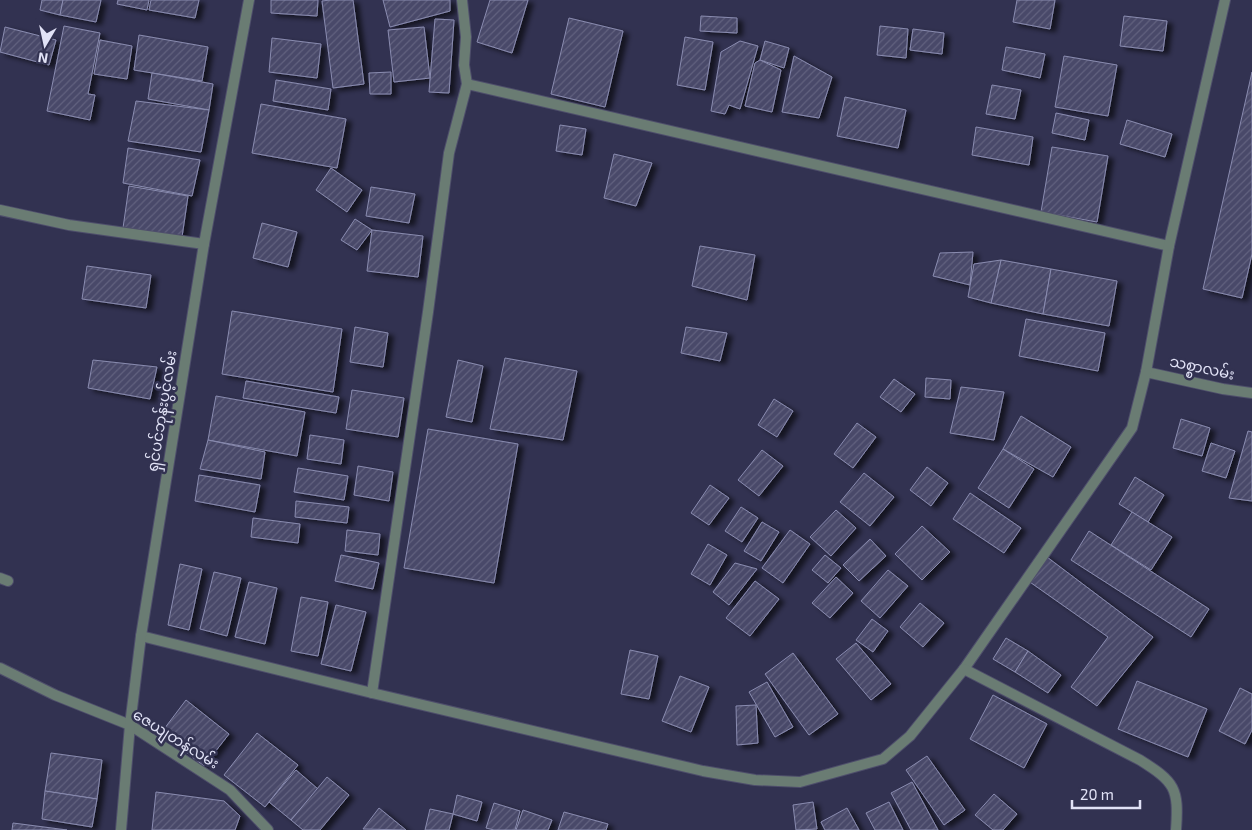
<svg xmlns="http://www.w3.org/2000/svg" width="1252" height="830" viewBox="0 0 1252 830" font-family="'Exo 2','Noto Sans Myanmar',sans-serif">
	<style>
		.building { fill: url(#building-hatch); stroke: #8a8cb0; filter: url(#shadow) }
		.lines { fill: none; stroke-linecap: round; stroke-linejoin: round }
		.minor-casing { stroke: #4e4e6b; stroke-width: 12 }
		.tertiary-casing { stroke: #4e4e6b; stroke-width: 12 }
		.minor { stroke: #6a7c73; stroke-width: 10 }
		.tertiary { stroke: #6a7c73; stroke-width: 10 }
		.labels { text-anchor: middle; stroke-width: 5; stroke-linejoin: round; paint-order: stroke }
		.street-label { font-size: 15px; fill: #e1e2f6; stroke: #323251 }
	</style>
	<defs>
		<pattern id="building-hatch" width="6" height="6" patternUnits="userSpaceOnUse" patternTransform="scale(1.25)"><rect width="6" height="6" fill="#484869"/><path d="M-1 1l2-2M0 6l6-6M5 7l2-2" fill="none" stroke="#62627f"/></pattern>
		<filter id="shadow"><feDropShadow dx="5.5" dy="3" stdDeviation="2.5" flood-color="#0009"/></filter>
	</defs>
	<rect width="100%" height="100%" fill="#323251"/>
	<g class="building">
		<polygon points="42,0 63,0 60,15 40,10"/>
		<polygon points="63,0 101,0 96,22 60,15"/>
		<polygon points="118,0 149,0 147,10 117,4"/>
		<polygon points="151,0 199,0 195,18 149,10"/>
		<polygon points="271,0 318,0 317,16 271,13"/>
		<polygon points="330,0 353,0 364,84 333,88 322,1"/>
		<polygon points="383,0 450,0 450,11 390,27"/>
		<polygon points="490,0 528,0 512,53 477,42"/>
		<polygon points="1017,0 1055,0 1050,29 1013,22"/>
		<polygon points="701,16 737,18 737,33 700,31"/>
		<polygon points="1124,16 1167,21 1163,51 1120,46"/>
		<polygon points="569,18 623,31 605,107 551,94"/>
		<polygon points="435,19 454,20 449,93 429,92"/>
		<polygon points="64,26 100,33 88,94 95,95 90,120 47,111"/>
		<polygon points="880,26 908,29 906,58 877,55"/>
		<polygon points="5,27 56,40 49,65 0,52"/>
		<polygon points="424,27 430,78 394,82 388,30"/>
		<polygon points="913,29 944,33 942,54 910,50"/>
		<polygon points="139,35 208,47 202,81 134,70"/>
		<polygon points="685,37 713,42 705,90 677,85"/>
		<polygon points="272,38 321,44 317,78 269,72"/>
		<polygon points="100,40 132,46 127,79 94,74"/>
		<polygon points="740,41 758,46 740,109 729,105 725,114 711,111 721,52"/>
		<polygon points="765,41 789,48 784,68 760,60"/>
		<polygon points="1006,47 1045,54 1040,78 1002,70"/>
		<polygon points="794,56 832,77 819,118 782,112"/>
		<polygon points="1064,56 1117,65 1108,116 1055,107"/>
		<polygon points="760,60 781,70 772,112 745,106 755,63"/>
		<polygon points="391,72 391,94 370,94 369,73"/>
		<polygon points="1252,72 1252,254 1242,298 1203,289"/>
		<polygon points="152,73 213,84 209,110 148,99"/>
		<polygon points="276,80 331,89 328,110 273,101"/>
		<polygon points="992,85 1021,90 1015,119 986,114"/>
		<polygon points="845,97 906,110 898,148 837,136"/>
		<polygon points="136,101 209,110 201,152 128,141"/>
		<polygon points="261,104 346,119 337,168 252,153"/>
		<polygon points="1056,113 1089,120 1085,140 1052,133"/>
		<polygon points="1127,120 1172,134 1165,157 1120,144"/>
		<polygon points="560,125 586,129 582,155 556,151"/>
		<polygon points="976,127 1033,137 1029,165 972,155"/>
		<polygon points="1052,147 1108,156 1097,222 1041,212"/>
		<polygon points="128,148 200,160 192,196 123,183"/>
		<polygon points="614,154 652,163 636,206 604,198"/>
		<polygon points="331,168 362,190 347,212 316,190"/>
		<polygon points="129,186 188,196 182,237 123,228"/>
		<polygon points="371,187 415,194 409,223 366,216"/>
		<polygon points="355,219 372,230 357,250 341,240"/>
		<polygon points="262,223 297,232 288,267 253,258"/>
		<polygon points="372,230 423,236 418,277 367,271"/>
		<polygon points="700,246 755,255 747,300 692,286"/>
		<polygon points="973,252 970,285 933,276 940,253"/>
		<polygon points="1001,260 1051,269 1043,314 991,303"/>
		<polygon points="1001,260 991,303 968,297 974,264"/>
		<polygon points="87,266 151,275 146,308 82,299"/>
		<polygon points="1051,269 1117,281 1109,326 1043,314"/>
		<polygon points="232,311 342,329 333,392 222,374"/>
		<polygon points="1026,319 1105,333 1098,371 1019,356"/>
		<polygon points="355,327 388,333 383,367 350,362"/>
		<polygon points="686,327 727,333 720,361 681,353"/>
		<polygon points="505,358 577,371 563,440 490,429"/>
		<polygon points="93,360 157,367 150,399 88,388"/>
		<polygon points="458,360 483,366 472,422 446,417"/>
		<polygon points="926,378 951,380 950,399 925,397"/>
		<polygon points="894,379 915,394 901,412 880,397"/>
		<polygon points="246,381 339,397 336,413 243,398"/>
		<polygon points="961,387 1004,392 994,440 950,433"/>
		<polygon points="352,390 404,398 398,437 346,429"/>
		<polygon points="216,396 305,412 297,456 208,440"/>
		<polygon points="774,399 793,411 777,437 758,425"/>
		<polygon points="1021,416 1071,447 1053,477 1003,449"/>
		<polygon points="1181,419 1210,428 1202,456 1173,448"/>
		<polygon points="857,423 876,437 853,468 834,454"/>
		<polygon points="428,429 518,444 494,583 404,568"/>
		<polygon points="1248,431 1252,432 1252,501 1229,498"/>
		<polygon points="310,435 344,440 341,464 307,459"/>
		<polygon points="208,440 265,452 261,479 200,469"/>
		<polygon points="1211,443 1235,451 1226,478 1202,471"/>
		<polygon points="1003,449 1034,469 1009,508 978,488"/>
		<polygon points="762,450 783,466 759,496 738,480"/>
		<polygon points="358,466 393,472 389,501 354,495"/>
		<polygon points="927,467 948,483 931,506 910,490"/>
		<polygon points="298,468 348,476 344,500 294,492"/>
		<polygon points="864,473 894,497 870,526 840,502"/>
		<polygon points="199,475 260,485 255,512 195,501"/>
		<polygon points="1135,477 1164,495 1148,522 1119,504"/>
		<polygon points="710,485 729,498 709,525 691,513"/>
		<polygon points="970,493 1021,528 1004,553 953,519"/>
		<polygon points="296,501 349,507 347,523 295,517"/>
		<polygon points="741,507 758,518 742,542 725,531"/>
		<polygon points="836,510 856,528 831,556 810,537"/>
		<polygon points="1132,512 1172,537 1151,570 1111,545"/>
		<polygon points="253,518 300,524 298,543 251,537"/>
		<polygon points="762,522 779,532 761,561 744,551"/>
		<polygon points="922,526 950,552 922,580 895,554"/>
		<polygon points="347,530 380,534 378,555 345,551"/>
		<polygon points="790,530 810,544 783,583 762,568"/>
		<polygon points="1089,531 1209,609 1191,637 1071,560"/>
		<polygon points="870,539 886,556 859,581 843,565"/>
		<polygon points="708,544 727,555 710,585 691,574"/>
		<polygon points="1043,554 1153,637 1097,706 1071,687 1108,637 1027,580"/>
		<polygon points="341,555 379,563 373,589 335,581"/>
		<polygon points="825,555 841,568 828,583 812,570"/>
		<polygon points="735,563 757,569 729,605 713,592"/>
		<polygon points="180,564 202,569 189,630 168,625"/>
		<polygon points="888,570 908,586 880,618 861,601"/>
		<polygon points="214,572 241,578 227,636 200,629"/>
		<polygon points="836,577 853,593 830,618 812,603"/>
		<polygon points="755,581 779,599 750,636 726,618"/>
		<polygon points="249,582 277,588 265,644 235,637"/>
		<polygon points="301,597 328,602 318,656 291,651"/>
		<polygon points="920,603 944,623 923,647 900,627"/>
		<polygon points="336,605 366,612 351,671 321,664"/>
		<polygon points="872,619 888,631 873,652 856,640"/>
		<polygon points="1006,638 1028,651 1015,672 993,659"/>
		<polygon points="856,643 891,684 871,700 836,659"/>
		<polygon points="630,650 658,656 649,699 621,694"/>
		<polygon points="1028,651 1061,675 1048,693 1015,672"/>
		<polygon points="793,653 838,714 809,735 765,674"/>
		<polygon points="680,676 709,687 691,732 662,721"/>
		<polygon points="1137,681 1207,709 1188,757 1118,729"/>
		<polygon points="767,682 793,727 775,737 749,692"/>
		<polygon points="1240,688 1252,694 1252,730 1245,744 1219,731"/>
		<polygon points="993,695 1047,724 1024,768 970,739"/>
		<polygon points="186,700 229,734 204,766 161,733"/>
		<polygon points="756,705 758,743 737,745 736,706"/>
		<polygon points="257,733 298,765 265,807 224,775"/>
		<polygon points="51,753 102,760 97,799 45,791"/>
		<polygon points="927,756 965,810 944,825 906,770"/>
		<polygon points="296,770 318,789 291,820 269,802"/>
		<polygon points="327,777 349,795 320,830 303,830 291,820"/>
		<polygon points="912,782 938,830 911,830 891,793"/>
		<polygon points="45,791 97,799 92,827 42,819"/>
		<polygon points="156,792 224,801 240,816 235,830 152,830"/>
		<polygon points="994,794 1017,814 1003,830 993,830 975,815"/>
		<polygon points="457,795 482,802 477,821 453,814"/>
		<polygon points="813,802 817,829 796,830 793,805"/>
		<polygon points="889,802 903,830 875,830 866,813"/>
		<polygon points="494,803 520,811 515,830 494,830 486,828"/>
		<polygon points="379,808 406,830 363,829"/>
		<polygon points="847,808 859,830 825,830 821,822"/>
		<polygon points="430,809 453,814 449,830 425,830"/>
		<polygon points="523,810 552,820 548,830 516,830"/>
		<polygon points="564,812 608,824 606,830 558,830"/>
		<polygon points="13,823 67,830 12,830"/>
	</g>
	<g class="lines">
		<g class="minor-casing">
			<g id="minor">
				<polyline points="467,84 1169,246"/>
				<polyline points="0,210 69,225 204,244"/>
				<polyline points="1146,372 1223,389 1252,393"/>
				<polyline points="0,578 8,581"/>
				<polyline points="141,636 372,693 703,771 755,780 800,782 883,759 910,736 964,669 1132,428 1146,372 1169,246 1225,0"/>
				<polyline points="0,668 55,695 130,725 230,790 268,830"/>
				<path d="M 964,669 L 1140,760 C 1175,782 1179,788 1176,830"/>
				<polyline points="372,693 428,312 449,153 467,84 464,65 466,37 462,0"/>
			</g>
		</g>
		<g class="tertiary-casing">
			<polyline id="tertiary" points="121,830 130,725 141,636 204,244 249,0"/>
		</g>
		<use href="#minor" class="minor"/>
		<use href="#tertiary" class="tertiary"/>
	</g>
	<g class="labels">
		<g class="street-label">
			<text transform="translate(1202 368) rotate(12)" y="5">သစ္စာလမ်း</text>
			<text transform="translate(162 411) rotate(-81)" y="5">ရှင်ပင်ဘုန်းပွင့်လမ်း</text>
			<text transform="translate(176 739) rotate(32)" y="5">ဇေယျတန်လမ်း</text>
		</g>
	</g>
	<g transform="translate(45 45) rotate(189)" stroke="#323251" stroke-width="4" paint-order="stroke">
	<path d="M0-4L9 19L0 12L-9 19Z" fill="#e1e2f6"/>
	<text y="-8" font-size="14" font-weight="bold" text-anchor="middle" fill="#e1e2f6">N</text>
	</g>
	<path d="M1072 800v8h68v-8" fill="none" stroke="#e1e2f6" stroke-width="2.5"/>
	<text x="1080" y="800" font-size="15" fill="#e1e2f6" stroke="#323251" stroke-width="4" paint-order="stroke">20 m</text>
</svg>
